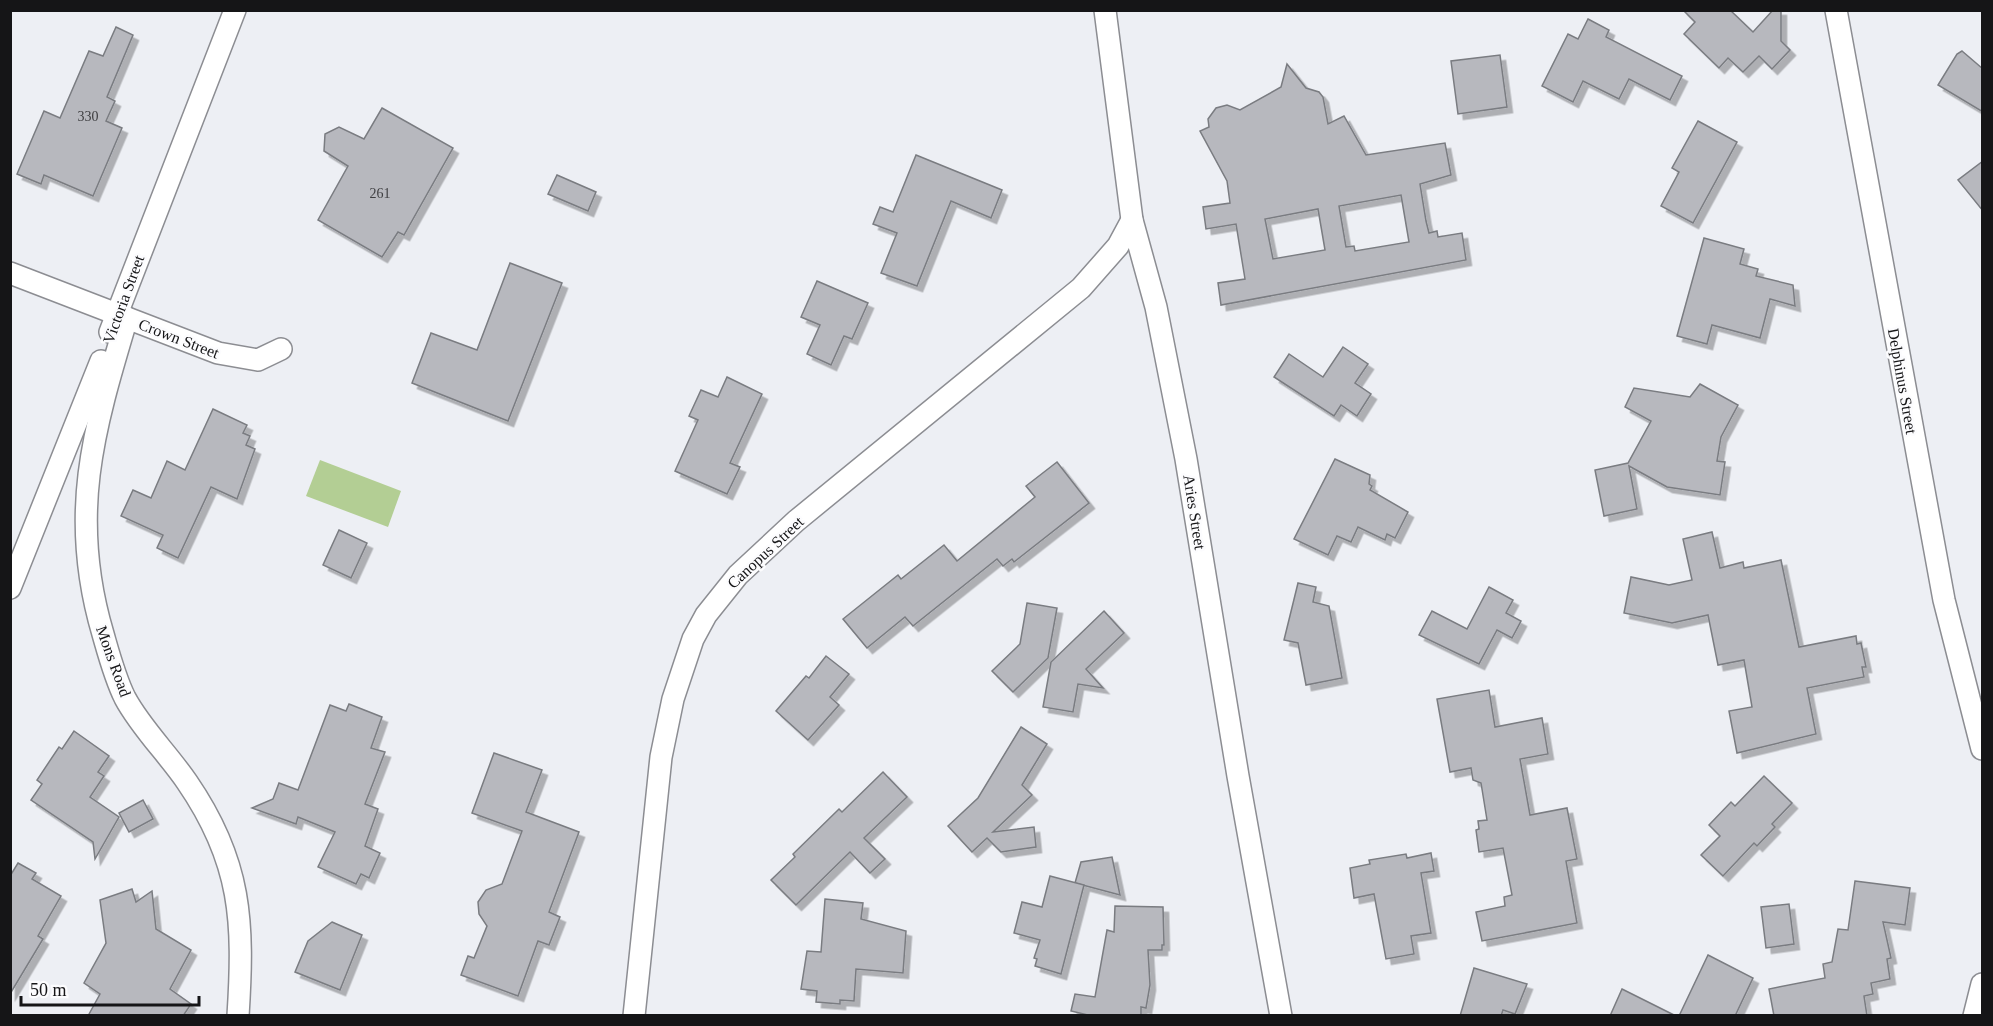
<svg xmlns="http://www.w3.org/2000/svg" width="1993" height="1026" viewBox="0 0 1993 1026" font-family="'Times New Roman',serif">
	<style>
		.pitch { fill: #b3ce94 }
		.building { fill: #b7b8be; stroke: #7a7c81; stroke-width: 1.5; fill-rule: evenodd; filter: url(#shadow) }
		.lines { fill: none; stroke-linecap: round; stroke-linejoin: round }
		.street-casing { stroke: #8c8d92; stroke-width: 24 }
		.street { stroke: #fff; stroke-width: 21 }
		.labels { text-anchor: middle; stroke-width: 5; stroke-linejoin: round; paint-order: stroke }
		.number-label { font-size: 14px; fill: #3e3e41 }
		.street-label { font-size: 16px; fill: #151517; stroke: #fcfcfe }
	</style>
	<defs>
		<filter id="shadow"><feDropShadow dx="5.5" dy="5.5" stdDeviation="0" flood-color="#0004"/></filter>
	</defs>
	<rect width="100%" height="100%" fill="#edeff4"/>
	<polygon class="pitch" points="320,460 401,491 388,527 306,496"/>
	<g class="building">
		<polygon points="1683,10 1730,10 1753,32 1773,10 1781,10 1781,41 1790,50 1772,69 1759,56 1743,72 1728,58 1719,68 1684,34 1695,22"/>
		<polygon points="1588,19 1609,30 1606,37 1682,76 1670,100 1629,79 1619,99 1583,81 1573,102 1542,86 1568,34 1578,39"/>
		<polygon points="116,27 133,35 107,97 115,101 106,121 122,128 93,196 44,175 41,184 17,174 44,111 60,118 89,51 103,56"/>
		<polygon points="1962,51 1983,69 1983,112 1938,85 1957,54"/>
		<polygon points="1500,55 1507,107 1458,114 1451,61"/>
		<path d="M 1287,64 L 1306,88 L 1319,92 L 1323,97 L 1328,124 L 1344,116 L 1366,155 L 1445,143 L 1451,175 L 1420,184 L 1426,221 L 1429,233 L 1437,231 L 1438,237 L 1462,233 L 1466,260 L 1221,305 L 1218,283 L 1245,279 L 1236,224 L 1206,229 L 1203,207 L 1230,203 L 1227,181 L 1200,131 L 1209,127 L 1208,119 L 1216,108 L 1227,105 L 1240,110 L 1281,87 ZM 1401,195 L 1409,242 L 1355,251 L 1354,246 L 1346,247 L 1339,206 ZM 1318,209 L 1325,250 L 1273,259 L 1265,219 Z"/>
		<polygon points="382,108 453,148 404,235 398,232 382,257 318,220 348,166 324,151 325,134 339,127 364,139"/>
		<polygon points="1698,121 1737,142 1693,223 1661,206 1679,172 1672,168"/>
		<polygon points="916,155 1002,190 991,218 951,201 917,286 881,273 897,233 873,224 880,207 893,212"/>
		<polygon points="1983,161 1983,211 1958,180"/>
		<polygon points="557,175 596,192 588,211 548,194"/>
		<polygon points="1704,238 1744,249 1740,264 1758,269 1756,276 1793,285 1795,306 1770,299 1760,338 1712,325 1707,344 1677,336"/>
		<polygon points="510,263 562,283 508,421 412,383 431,333 477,350"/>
		<polygon points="817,281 868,303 852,339 844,336 831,365 807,354 820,325 801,317"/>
		<polygon points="1343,347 1368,364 1355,383 1371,394 1357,416 1341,405 1334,416 1274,377 1289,354 1323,377"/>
		<polygon points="727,377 762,394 730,463 740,467 727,494 675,471 698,420 689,416 701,390 718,397"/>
		<polygon points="1700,384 1738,405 1721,437 1717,461 1725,462 1720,495 1667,487 1629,466 1637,509 1604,516 1595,470 1628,463 1651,421 1625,407 1634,388 1690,397"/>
		<polygon points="213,409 247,425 243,433 250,436 246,445 255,449 237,499 211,487 178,558 157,548 163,535 121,516 133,490 151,498 167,461 185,470"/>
		<polygon points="1335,459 1370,475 1369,484 1372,486 1370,490 1408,512 1395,538 1387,534 1385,540 1358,527 1351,542 1337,536 1328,555 1294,539"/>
		<polygon points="1057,462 1089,503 1014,562 1012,559 1003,566 997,559 913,626 905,617 867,648 843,619 898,575 901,579 944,545 957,561 1035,497 1026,486"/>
		<polygon points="339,530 367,543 351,578 323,565"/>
		<polygon points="1712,532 1720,568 1743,562 1744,568 1781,560 1799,647 1856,636 1857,644 1861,643 1866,667 1862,667 1864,677 1807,688 1816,734 1737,753 1729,711 1752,707 1744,660 1718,665 1708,615 1672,623 1624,613 1631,577 1669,585 1692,580 1683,539"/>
		<polygon points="1298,583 1316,587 1313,602 1329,606 1342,678 1306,685 1298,643 1284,640"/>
		<polygon points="1489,587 1513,600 1506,613 1521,621 1512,638 1497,630 1479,664 1419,635 1432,611 1467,629"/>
		<polygon points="1027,603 1057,608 1048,658 1013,692 992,671 1020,644"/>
		<polygon points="1104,611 1124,633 1086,669 1103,688 1078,684 1073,712 1043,707 1051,662"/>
		<polygon points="826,656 849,674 830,697 839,705 808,740 776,711 806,676 809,678"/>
		<polygon points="1489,690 1495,727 1542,718 1548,754 1520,759 1530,815 1567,808 1577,859 1566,861 1577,923 1482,941 1476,912 1505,906 1504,897 1512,895 1503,848 1479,852 1476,830 1479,829 1478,821 1487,820 1481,783 1473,780 1471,768 1450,772 1437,699"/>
		<polygon points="349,704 382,717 371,748 385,752 365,804 378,809 365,846 380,853 369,878 361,874 356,884 318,867 335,832 298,817 296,824 252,808 273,799 279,783 298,790 330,705 346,711"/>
		<polygon points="1021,727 1047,744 1022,785 1032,795 993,832 1034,827 1036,847 1001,852 987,838 972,852 948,826 978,798"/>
		<polygon points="74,731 109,756 98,772 104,776 90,797 119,817 95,859 93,842 31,800 42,784 37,780 59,747 62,749"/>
		<polygon points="494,753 542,770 526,812 579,832 549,912 560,917 549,945 538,941 518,996 461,975 468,956 474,958 487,926 479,914 478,902 486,890 502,884 522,831 472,813"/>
		<polygon points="883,772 907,797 864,838 885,859 870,873 850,852 796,905 771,880 795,857 793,854 839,809 842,812"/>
		<polygon points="1764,776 1792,803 1772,824 1775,827 1757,846 1754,843 1723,876 1701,855 1720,836 1709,825 1731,802 1735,806"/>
		<polygon points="143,800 153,819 129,832 119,813"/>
		<polygon points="1431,853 1434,871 1421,873 1431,933 1411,936 1414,954 1386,959 1374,894 1354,898 1350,868 1370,864 1369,860 1406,854 1407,858"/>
		<polygon points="1112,857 1120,895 1075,883 1081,862"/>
		<polygon points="18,863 36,873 32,879 61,896 38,936 43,939 10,994 10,876"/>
		<polygon points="1050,876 1084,885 1061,974 1035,966 1037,959 1034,958 1040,940 1014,933 1022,902 1042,907"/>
		<polygon points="1855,881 1910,888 1905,925 1883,922 1891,958 1887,959 1890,979 1871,983 1873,994 1864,996 1867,1016 1774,1016 1769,989 1825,978 1823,964 1832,962 1838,929 1848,930"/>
		<polygon points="132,889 136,902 152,891 156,929 191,950 170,989 191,1004 183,1016 88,1016 100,994 84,983 106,943 100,900"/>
		<polygon points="825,899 863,903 861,919 906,931 903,973 856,969 854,1001 840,1000 840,1004 816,1002 817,991 801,989 807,951 821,952"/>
		<polygon points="1789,904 1794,944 1766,948 1761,907"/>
		<polygon points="1115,906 1163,907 1164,945 1162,945 1162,950 1148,950 1150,985 1146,1008 1141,1007 1141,1016 1092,1016 1071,1011 1075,994 1095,997 1107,930 1114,932"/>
		<polygon points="332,922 362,935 340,990 295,972 308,941"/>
		<polygon points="1708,955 1753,978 1735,1016 1679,1016"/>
		<polygon points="1474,968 1527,984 1515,1014 1503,1010 1501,1016 1460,1016"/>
		<polygon points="1622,989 1676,1016 1610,1016"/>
	</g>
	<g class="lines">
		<g class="street-casing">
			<g id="street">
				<polyline points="1105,10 1132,220 1156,307 1186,459 1238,776 1281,1016"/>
				<polyline points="1836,10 1944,600 1982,749"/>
				<polyline points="10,273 218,353 258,360 281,349"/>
				<path d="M 127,318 C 93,431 68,516 103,634 C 109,655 115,678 125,698 C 141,728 168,754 187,782 C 242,862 244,922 238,1016"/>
				<polyline points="110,332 235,10"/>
				<polyline points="10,588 101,361"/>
				<polyline points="634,1016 661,757 673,699 693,639 706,615 738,575 796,521 1081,288 1118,246 1132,220"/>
				<polyline points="1974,1016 1982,984"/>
			</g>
		</g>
		<use href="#street" class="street"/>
	</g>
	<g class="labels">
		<g class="number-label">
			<text x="88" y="121">330</text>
			<text x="380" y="198">261</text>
		</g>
		<g class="street-label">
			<text transform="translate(123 299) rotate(-70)" y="6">Victoria Street</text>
			<text transform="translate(179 338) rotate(21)" y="6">Crown Street</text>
			<text transform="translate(1903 381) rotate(80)" y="6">Delphinus Street</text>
			<text transform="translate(1195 512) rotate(81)" y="6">Aries Street</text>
			<text transform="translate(765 552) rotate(-43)" y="6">Canopus Street</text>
			<text transform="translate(114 661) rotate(70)" y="6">Mons Road</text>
		</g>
	</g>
	<rect width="1993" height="1026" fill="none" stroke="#151517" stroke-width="24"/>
	<path d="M21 996v9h178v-9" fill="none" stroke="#151517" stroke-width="3"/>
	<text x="30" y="996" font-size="18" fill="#151517" stroke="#fcfcfe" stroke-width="4.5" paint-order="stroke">50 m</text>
</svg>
